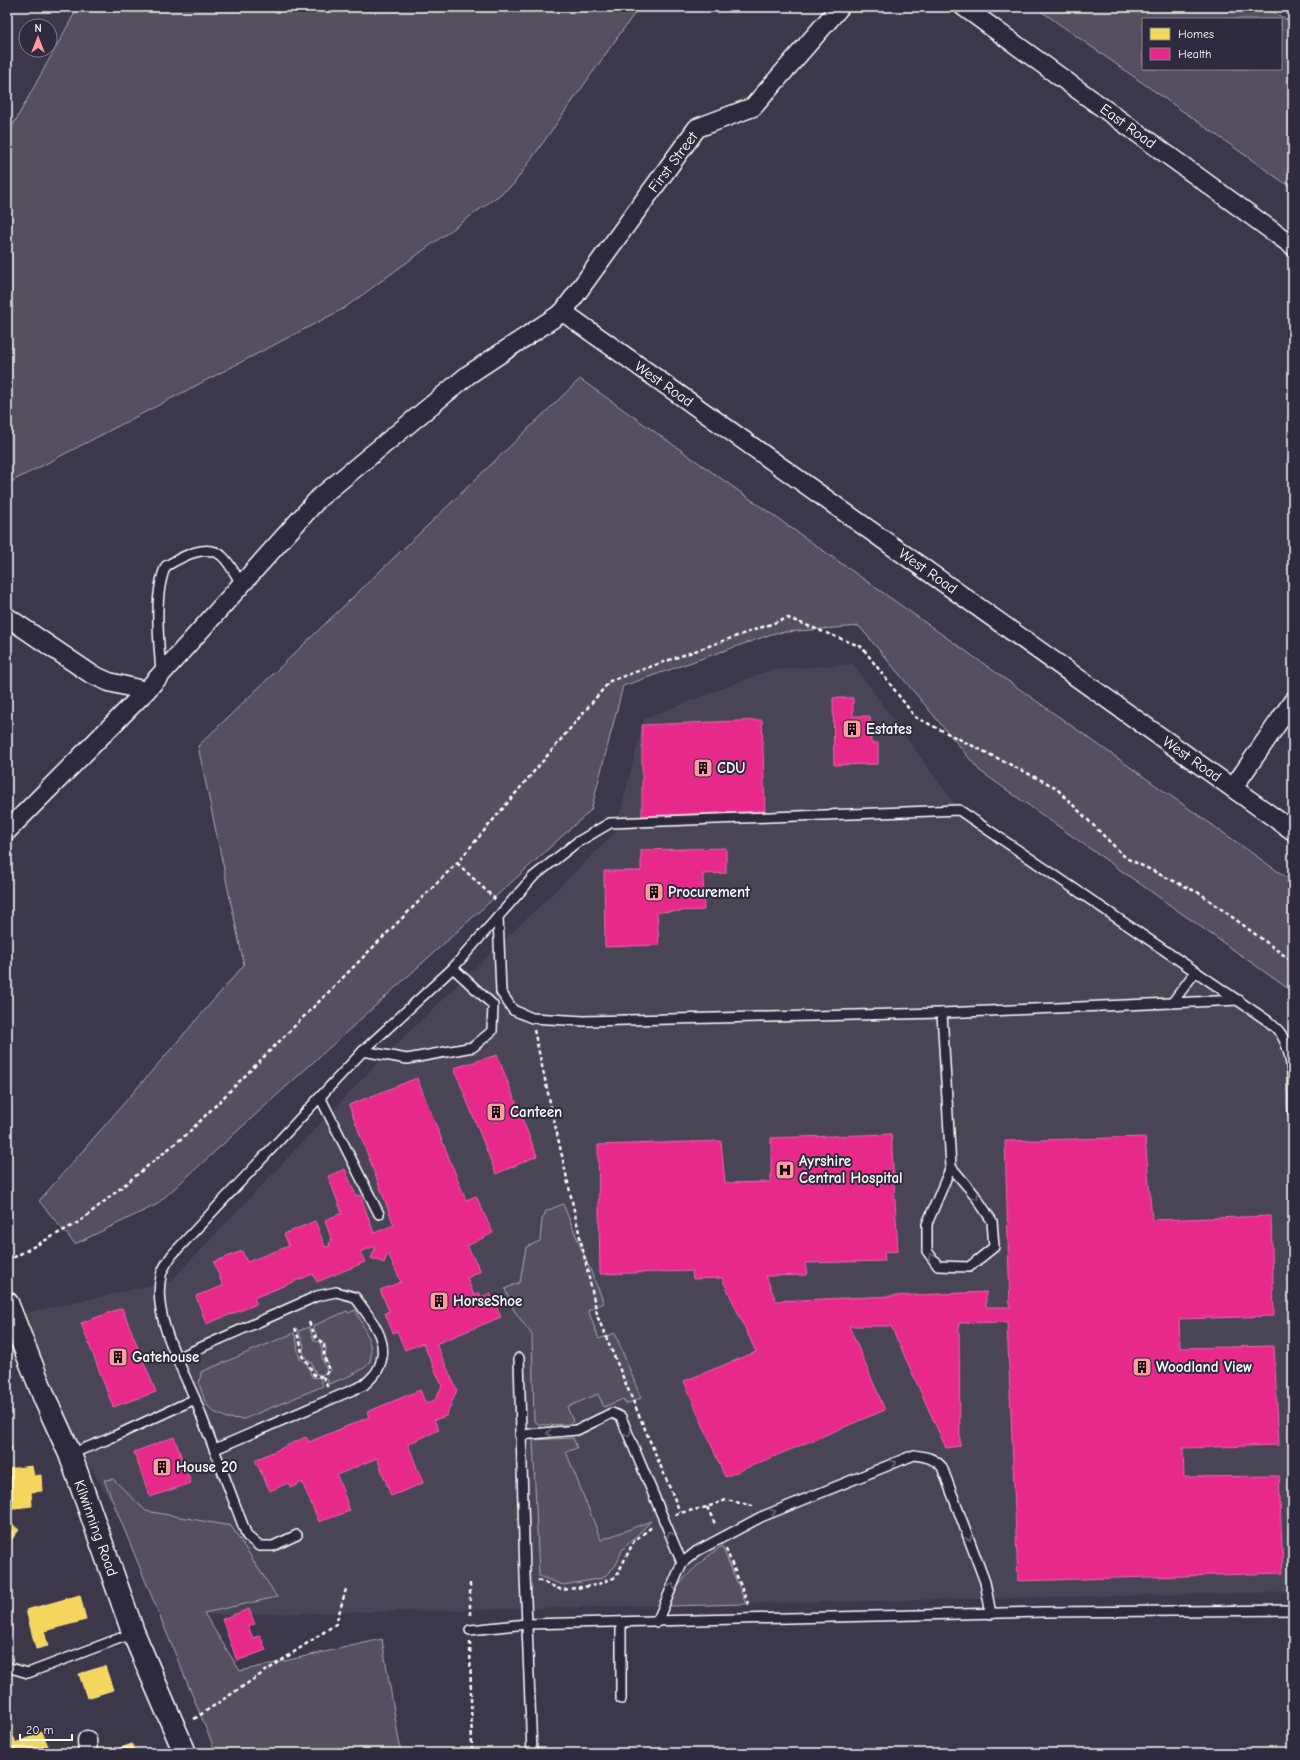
<svg xmlns="http://www.w3.org/2000/svg" width="1300" height="1760" viewBox="0 0 1300 1760" font-family="'Comic Neue',sans-serif">
	<style>
		.built { fill: #494455 }
		.green { fill: #555060; stroke: #aaa8b0; fill-rule: evenodd }
		.homes { fill: #f6d55c; stroke: #f9e28d }
		.health { fill: #e7298a; stroke: #ee69ad }
		.lines { fill: none; stroke-linecap: round; stroke-linejoin: round }
		.service-casing { stroke: #fff; stroke-width: 12 }
		.minor-casing { stroke: #fff; stroke-width: 21 }
		.primary-casing { stroke: #fff; stroke-width: 25 }
		.path { stroke: #fff; stroke-width: 2.5; stroke-dasharray: 4 3; stroke-linecap: butt }
		.service { stroke: #2f2a3d; stroke-width: 9 }
		.minor { stroke: #2f2a3d; stroke-width: 18 }
		.primary { stroke: #2f2a3d; stroke-width: 22 }
		.oneway { stroke: #6d6a77 }
		.labels { text-anchor: middle; stroke-width: 4; stroke-linejoin: round; paint-order: stroke }
		.street-label { font-size: 15px; fill: #fff; stroke: #2f2a3d }
		.poi-label { font-size: 15px; font-weight: bold; fill: #fff; stroke: #2f2a3d; text-anchor: start }
	</style>
	<rect width="100%" height="100%" fill="#3c3749"/>
	<filter id="ink" filterUnits="userSpaceOnUse"><feTurbulence type="fractalNoise" baseFrequency=".025" numOctaves="2"/><feDisplacementMap in="SourceGraphic" scale="8" xChannelSelector="R" yChannelSelector="G"/><feConvolveMatrix kernelMatrix="1 2 1 2 8 2 1 2 1" color-interpolation-filters="sRGB"/></filter>
	<g filter="url(#ink)">
		<polygon class="built" points="853,664 959,810 1292,1043 1293,1059 1293,1592 180,1616 7,1329 7,1317 171,1281 384,1056 615,833 644,719 769,670"/>
		<g class="green">
			<polygon points="78,7 639,7 513,185 343,309 7,484 7,136"/>
			<path d="M 1035,7 L 1263,7 L 1286,19 L 1293,26 L 1293,189 ZM 1143,19 L 1281,19 L 1281,69 L 1143,69 Z"/>
			<polygon points="580,379 1293,882 1293,992 980,771 859,626 775,633 623,686 591,810 156,1205 75,1244 39,1201 244,965 198,746"/>
			<polygon points="563,1204 604,1303 588,1310 599,1339 615,1333 641,1398 626,1404 623,1399 604,1407 598,1394 567,1407 573,1421 569,1424 540,1425 534,1421 532,1335 513,1309 505,1289 520,1282 526,1247 540,1241 542,1220 546,1211"/>
			<path d="M 356,1310 C 361,1324 382,1357 364,1368 C 354,1375 341,1379 329,1384 L 326,1377 L 331,1370 L 325,1357 L 326,1348 L 324,1343 L 317,1337 L 313,1326 L 347,1311 L 348,1313 Z"/>
			<polygon points="309,1327 314,1340 320,1343 322,1349 322,1358 327,1371 322,1375 316,1374 311,1362 307,1360 303,1352 304,1345 298,1331"/>
			<path d="M 294,1333 C 298,1342 297,1350 300,1359 L 307,1364 L 312,1377 L 320,1378 L 323,1386 L 244,1419 L 227,1418 L 214,1412 L 206,1404 L 199,1384 L 201,1372 Z"/>
			<polygon points="573,1438 577,1448 566,1452 601,1540 651,1521 622,1550 616,1565 603,1578 563,1585 539,1576 533,1440"/>
			<polygon points="113,1479 146,1511 231,1526 277,1597 204,1613 240,1671 382,1639 401,1753 216,1753 104,1480"/>
			<path d="M 722,1546 L 746,1604 L 670,1606 C 670,1586 706,1557 722,1546 Z"/>
		</g>
		<g class="homes">
			<polygon points="7,1439 12,1449 7,1451"/>
			<polygon points="32,1466 34,1476 41,1475 42,1491 31,1492 32,1506 7,1509 7,1469"/>
			<polygon points="7,1520 19,1530 7,1545"/>
			<polygon points="80,1595 86,1620 44,1631 48,1646 36,1649 26,1610"/>
			<polygon points="105,1666 113,1690 87,1698 79,1674"/>
			<polygon points="7,1721 16,1743 42,1732 51,1753 7,1753"/>
			<polygon points="132,1744 136,1753 110,1753 109,1752"/>
		</g>
		<g class="health">
			<polygon points="833,698 853,698 853,716 870,716 871,743 878,743 878,764 834,765"/>
			<polygon points="762,720 765,811 642,816 642,725"/>
			<polygon points="726,848 726,873 703,874 704,910 657,912 659,945 605,947 604,871 641,871 641,850"/>
			<polygon points="497,1055 537,1156 496,1174 454,1068"/>
			<polygon points="417,1078 466,1200 476,1196 493,1233 467,1246 481,1271 467,1278 474,1295 479,1292 481,1297 490,1293 501,1317 436,1344 457,1390 446,1416 434,1420 439,1430 408,1444 423,1483 391,1496 377,1458 337,1475 350,1511 319,1522 302,1482 291,1488 288,1483 270,1491 255,1460 306,1437 309,1442 369,1417 367,1412 420,1390 426,1404 435,1400 442,1386 423,1343 405,1350 397,1331 393,1333 385,1313 389,1311 380,1290 401,1282 388,1253 384,1263 371,1258 376,1246 360,1252 365,1262 317,1282 313,1274 254,1298 257,1304 206,1324 196,1296 223,1286 214,1262 242,1251 247,1262 289,1246 284,1234 315,1221 325,1247 330,1246 329,1243 332,1241 325,1220 342,1213 328,1176 345,1169 356,1196 360,1195 374,1233 394,1225 349,1105"/>
			<polygon points="891,1134 898,1251 884,1252 885,1261 805,1263 807,1275 766,1276 776,1301 986,1292 986,1307 1010,1307 1005,1141 1145,1137 1152,1220 1271,1216 1274,1316 1179,1319 1180,1348 1274,1346 1279,1445 1183,1448 1184,1477 1279,1476 1283,1573 1018,1581 1007,1322 959,1323 960,1446 946,1448 891,1326 849,1326 885,1410 725,1477 684,1381 756,1352 722,1278 693,1279 692,1271 600,1274 598,1145 721,1141 725,1183 771,1182 771,1138"/>
			<polygon points="122,1308 156,1392 113,1407 81,1323"/>
			<polygon points="174,1437 191,1483 150,1497 134,1452"/>
			<polygon points="249,1609 255,1624 248,1626 253,1638 260,1635 266,1650 237,1661 222,1619"/>
		</g>
		<g class="lines">
			<g class="service-casing">
				<g id="service">
					<path d="M 161,673 C 159,643 153,593 166,566 C 180,558 207,542 222,556 C 230,563 236,576 242,585"/>
					<polyline points="498,917 501,992 513,1010 532,1018 584,1021 942,1013 1239,1000"/>
					<polyline points="1172,1003 1196,971"/>
					<polyline points="942,1013 951,1167 927,1224 927,1251 938,1266 969,1267 994,1247 992,1221 974,1194 951,1167"/>
					<polyline points="363,1051 407,1059 473,1047 492,1031 493,1005 453,968"/>
					<polyline points="320,1097 379,1214"/>
					<path d="M 177,1358 L 317,1296 L 336,1292 L 355,1297 C 371,1320 393,1342 377,1371 C 374,1376 368,1381 364,1385 L 215,1449"/>
					<polyline points="519,1358 525,1575 532,1753"/>
					<polyline points="195,1399 247,1536 259,1546 273,1546 297,1535"/>
					<polyline points="520,1435 577,1430 612,1413 621,1417 682,1563"/>
					<path d="M 70,1454 L 106,1440 L 195,1399 C 180,1364 152,1315 161,1276 C 162,1269 168,1261 172,1255 L 363,1051 L 453,968 L 533,877 L 576,843 L 610,823 L 959,810 L 1268,1021 C 1272,1025 1278,1029 1281,1034 C 1295,1057 1292,1087 1293,1112"/>
					<path d="M 657,1622 L 682,1563 L 697,1551 L 761,1517 L 914,1455 C 927,1457 934,1458 942,1467 L 985,1582 L 991,1614"/>
					<polyline points="621,1623 621,1699"/>
					<polyline points="470,1630 526,1624 1043,1612 1293,1610"/>
					<polyline points="7,1667 28,1673 131,1634 133,1632"/>
				</g>
			</g>
			<g class="minor-casing">
				<g id="minor">
					<polyline points="964,7 1293,246"/>
					<polyline points="563,312 1293,831"/>
					<polyline points="7,617 91,674 109,682 146,691 319,498 468,375 563,312 697,128 753,107 840,7"/>
					<polyline points="1233,788 1293,701"/>
					<polyline points="7,831 146,691"/>
					<polyline points="87,1740 88,1753"/>
				</g>
			</g>
			<g class="primary-casing">
				<polyline id="primary" points="7,1303 45,1399 70,1454 133,1632 185,1753"/>
			</g>
			<g class="path">
				<polyline points="457,863 496,900"/>
				<polyline points="534,1030 598,1318 680,1512"/>
				<polyline points="7,1261 79,1222 188,1133 457,863 610,681 788,618 862,647 915,717 1055,787 1126,858 1201,894 1293,962"/>
				<polyline points="309,1322 316,1338 324,1344 324,1357 329,1370 323,1377"/>
				<polyline points="295,1328 301,1345 302,1356 308,1363 314,1375 323,1377"/>
				<polyline points="323,1377 328,1388"/>
				<polyline points="707,1507 716,1526"/>
				<polyline points="675,1514 707,1507 726,1500 753,1506"/>
				<polyline points="726,1549 749,1606"/>
				<polyline points="538,1580 562,1590 596,1585 616,1577 634,1541 653,1526"/>
				<polyline points="470,1583 470,1617"/>
				<polyline points="470,1642 472,1753"/>
				<polyline points="194,1719 336,1624 346,1589"/>
			</g>
			<use href="#service" class="service"/>
			<use href="#minor" class="minor"/>
			<use href="#primary" class="primary"/>
		</g>
		<defs><path id="oneway-chevron" d="M-2-3.5L2.5 0L-2 3.5" fill="none" stroke-width="1.6" stroke-linecap="round" stroke-linejoin="round"/></defs>
		<g class="oneway">
			<use href="#oneway-chevron" transform="translate(976 1197) rotate(55)"/>
			<use href="#oneway-chevron" transform="translate(931 1256) rotate(-125)"/>
			<use href="#oneway-chevron" transform="translate(549 1433) rotate(175)"/>
			<use href="#oneway-chevron" transform="translate(628 1434) rotate(67)"/>
			<use href="#oneway-chevron" transform="translate(894 1463) rotate(-22)"/>
			<use href="#oneway-chevron" transform="translate(773 1512) rotate(-22)"/>
			<use href="#oneway-chevron" transform="translate(670 1534) rotate(-113)"/>
			<use href="#oneway-chevron" transform="translate(969 1538) rotate(70)"/>
			<use href="#oneway-chevron" transform="translate(672 1586) rotate(-68)"/>
		</g>
	</g>
	<defs>
		<g id="building-square" transform="scale(1)"><rect x="-9" y="-9" width="18" height="18" rx="4" fill="#ff9aa2" stroke="#2f2a3d"/><path d="M-4-6H4V6H1V3H-1V6H-4ZM-2.5-4.3h1.7v1.8h-1.7ZM.8-4.3h1.7v1.8H.8ZM-2.5-1h1.7V.8h-1.7ZM.8-1h1.7V.8H.8Z" fill="#111"/></g>
		<g id="hospital-square" transform="scale(1)"><rect x="-9" y="-9" width="18" height="18" rx="4" fill="#ff9aa2" stroke="#2f2a3d"/><path d="M-5-5h3v3.5h4V-5h3V5h-3V1.5h-4V5h-3Z" fill="#111"/></g>
	</defs>
	<g fill-rule="evenodd">
		<use href="#building-square" x="852" y="729"/>
		<use href="#building-square" x="703" y="768"/>
		<use href="#building-square" x="654" y="892"/>
		<use href="#building-square" x="496" y="1112"/>
		<use href="#hospital-square" x="785" y="1170"/>
		<use href="#building-square" x="439" y="1301"/>
		<use href="#building-square" x="118" y="1357"/>
		<use href="#building-square" x="1142" y="1367"/>
		<use href="#building-square" x="162" y="1467"/>
	</g>
	<g class="labels">
		<g class="street-label">
			<text transform="translate(1128 126) rotate(36)" y="5">East Road</text>
			<text transform="translate(673 162) rotate(-53)" y="5">First Street</text>
			<text transform="translate(664 384) rotate(35)" y="5">West Road</text>
			<text transform="translate(928 571) rotate(35)" y="5">West Road</text>
			<text transform="translate(1192 759) rotate(35)" y="5">West Road</text>
			<text transform="translate(96 1528) rotate(70)" y="5">Kilwinning Road</text>
		</g>
		<g class="poi-label">
			<text x="866" y="734">Estates</text>
			<text x="717" y="773">CDU</text>
			<text x="668" y="897">Procurement</text>
			<text x="510" y="1117">Canteen</text>
			<text x="799" y="1166">Ayrshire<tspan x="799" dy="17">Central Hospital</tspan></text>
			<text x="453" y="1306">HorseShoe</text>
			<text x="132" y="1362">Gatehouse</text>
			<text x="1156" y="1372">Woodland View</text>
			<text x="176" y="1472">House 20</text>
		</g>
	</g>
	<rect width="1300" height="1760" fill="none" stroke="#2f2a3d" stroke-width="24"/>
	<rect x="12" y="12" width="1276" height="1736" fill="none" stroke="#fff" stroke-width="1.5" filter="url(#ink)"/>
	<rect x="1142" y="18" width="140" height="52" fill="#2f2a3d" stroke="#827f8b"/>
	<rect x="1150" y="28" width="20" height="12" fill="#f6d55c" stroke="#827f8b"/>
	<text x="1178" y="38" font-size="12" fill="#ffffff">Homes</text>
	<rect x="1150" y="48" width="20" height="12" fill="#e7298a" stroke="#827f8b"/>
	<text x="1178" y="58" font-size="12" fill="#ffffff">Health</text>
	<g transform="translate(38 38)"><circle r="19" fill="#2f2a3d" stroke="#827f8b"/>
	<path d="M0-3L7 15L0 10L-7 15Z" fill="#ff9aa2"/>
	<text y="-6" font-size="11" font-weight="bold" text-anchor="middle" fill="#ffffff">N</text>
	</g>
	<path d="M20 1734v6h52v-6" fill="none" stroke="#ffffff" stroke-width="2"/>
	<text x="26" y="1734" font-size="12" fill="#ffffff" stroke="#2f2a3d" stroke-width="3" paint-order="stroke">20 m</text>
</svg>
